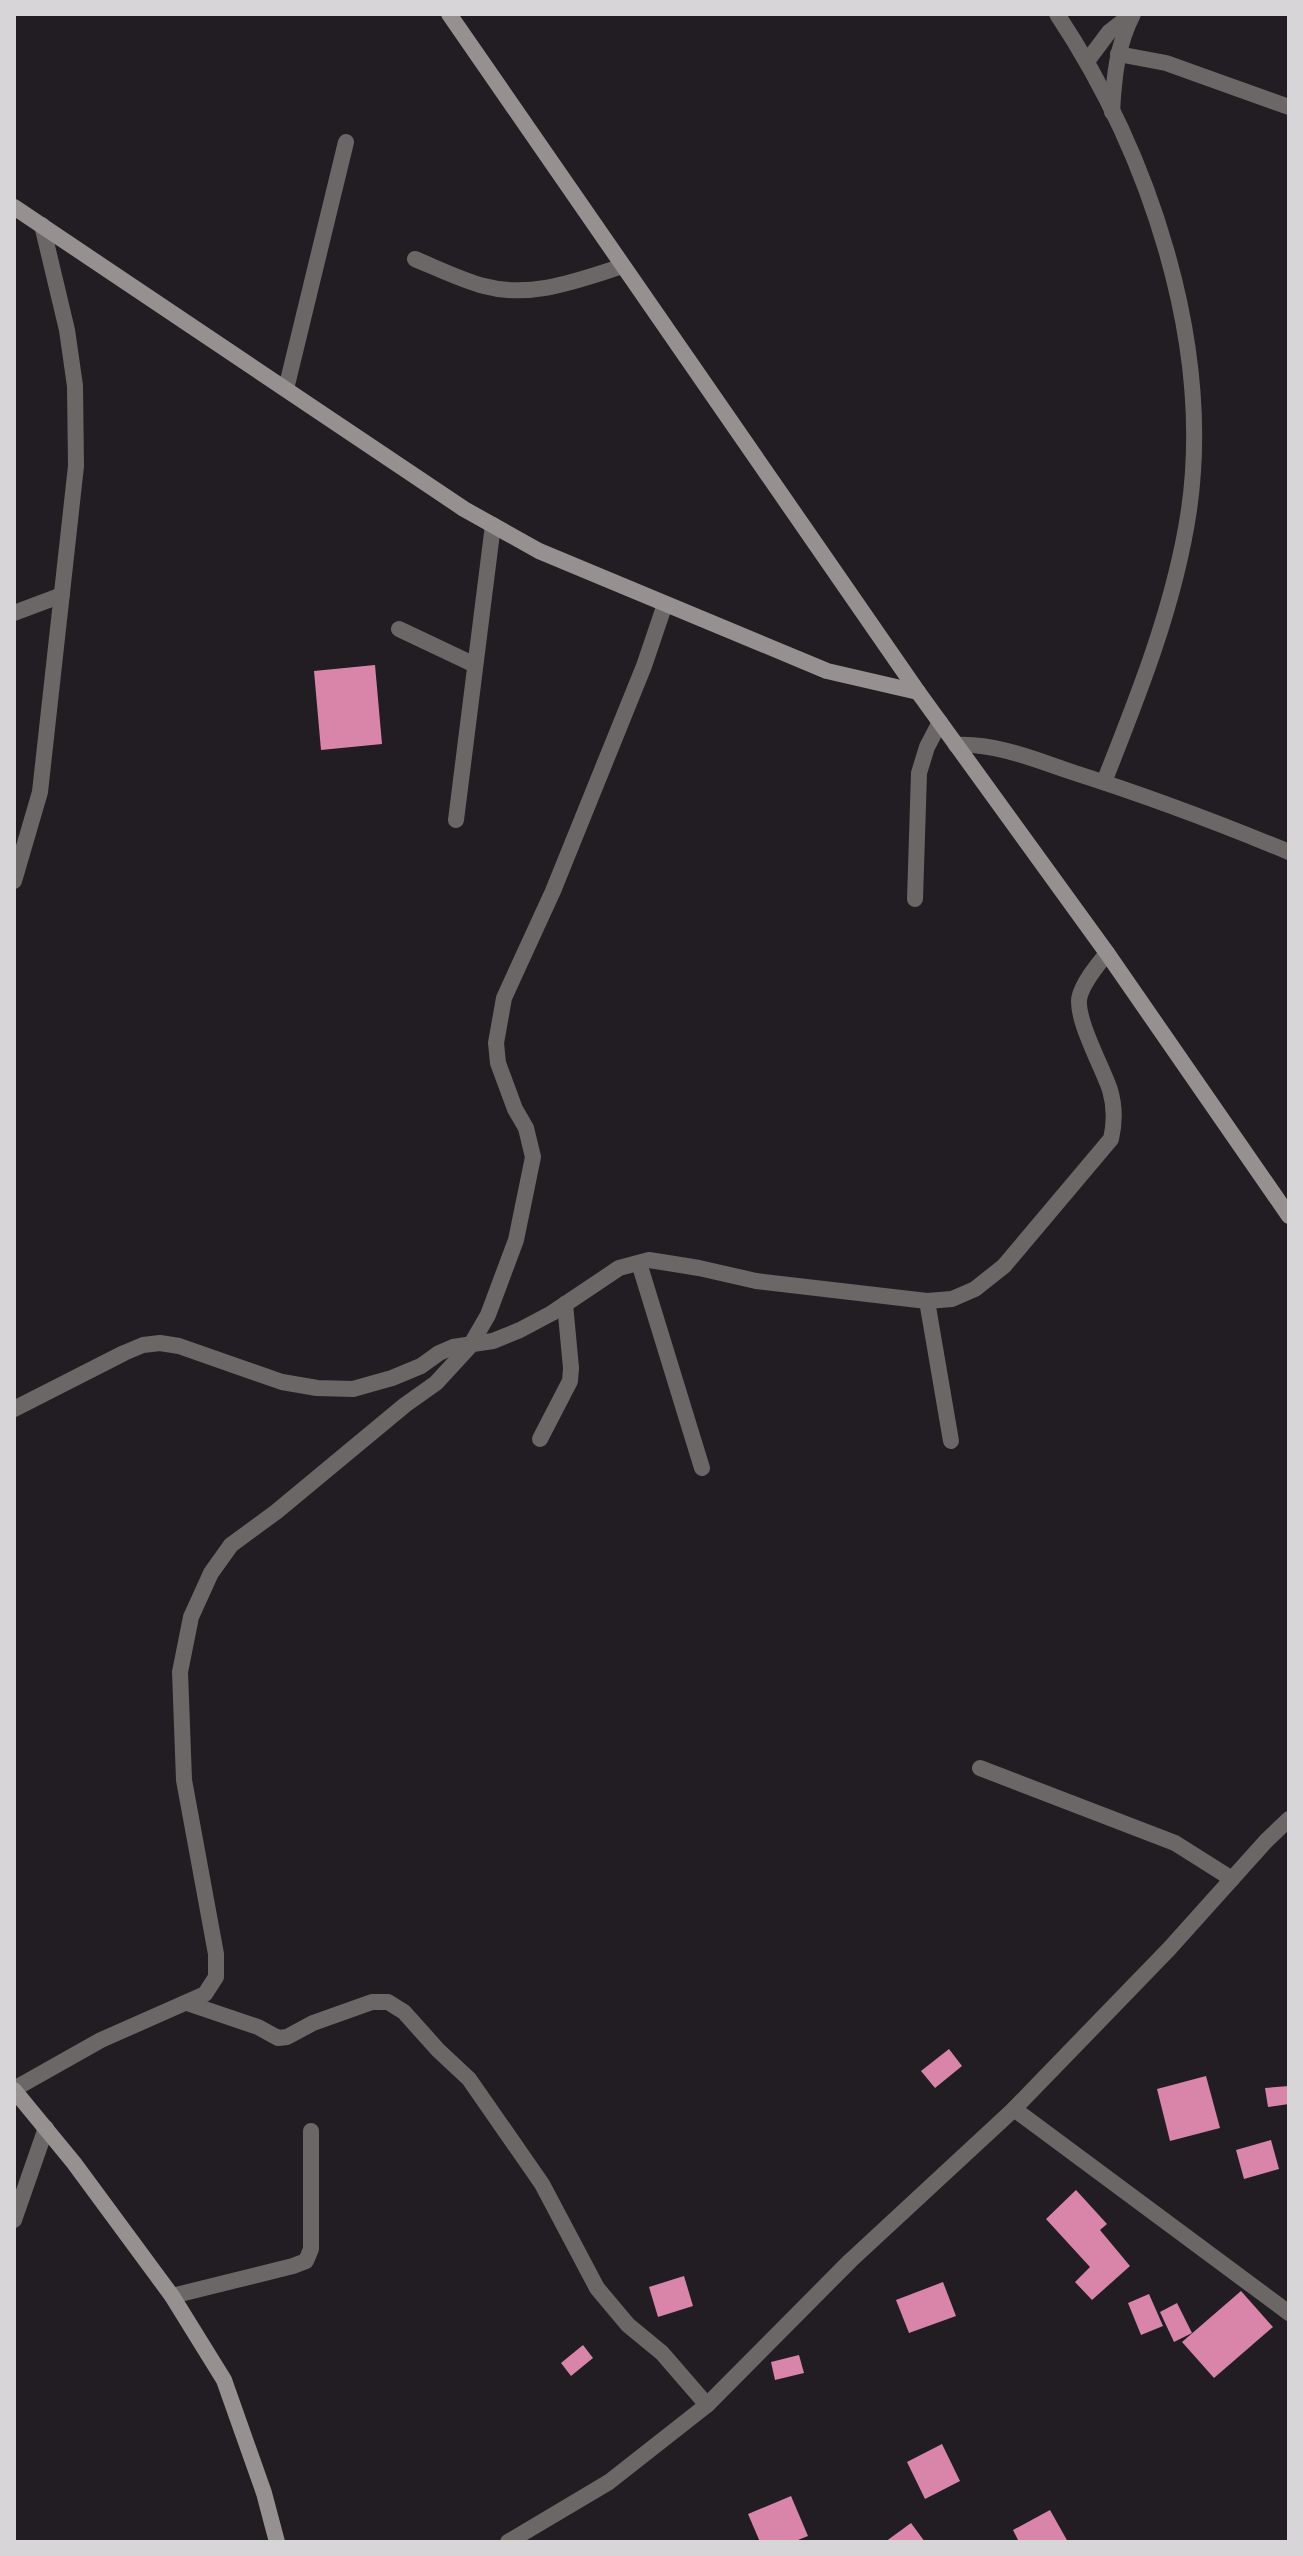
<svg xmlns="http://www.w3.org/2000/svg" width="1303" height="2556" viewBox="0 0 1303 2556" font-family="'Titillium Web',sans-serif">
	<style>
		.building { fill: #d985aa }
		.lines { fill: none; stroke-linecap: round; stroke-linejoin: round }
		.street { stroke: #6b6767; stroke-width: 16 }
		.secondary { stroke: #979090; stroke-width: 16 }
	</style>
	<rect width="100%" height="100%" fill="#211d22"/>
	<g class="building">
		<polygon points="375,665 382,744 321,750 314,671"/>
		<polygon points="949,2049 962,2066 935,2088 921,2071"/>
		<polygon points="1206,2076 1220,2128 1170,2141 1157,2089"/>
		<polygon points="1289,2086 1289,2104 1268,2107 1265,2088"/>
		<polygon points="1271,2140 1279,2169 1244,2179 1236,2150"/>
		<polygon points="1076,2190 1107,2224 1100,2230 1130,2266 1092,2300 1075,2282 1090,2267 1046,2219"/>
		<polygon points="684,2276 693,2306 658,2317 649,2287"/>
		<polygon points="943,2282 956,2316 909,2333 896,2300"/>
		<polygon points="1241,2291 1273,2327 1214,2378 1182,2342"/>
		<polygon points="1149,2294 1163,2326 1141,2335 1128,2303"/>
		<polygon points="1177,2303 1192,2333 1174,2342 1160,2312"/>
		<polygon points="583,2345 593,2358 571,2376 561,2363"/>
		<polygon points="799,2355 804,2373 775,2380 771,2362"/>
		<polygon points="942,2444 960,2481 925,2499 907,2462"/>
		<polygon points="791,2496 808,2536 793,2542 760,2542 748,2514"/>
		<polygon points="1050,2510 1068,2542 1019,2542 1013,2530"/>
		<polygon points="911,2523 925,2542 885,2542"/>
	</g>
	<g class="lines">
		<g class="street">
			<path d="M 1057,14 C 1149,153 1213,342 1189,510 C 1175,604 1139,694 1104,782"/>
			<polyline points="1118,54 1166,63 1289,107"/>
			<polyline points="1088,60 1109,32 1127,18"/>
			<path d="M 1112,112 C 1114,77 1117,45 1133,14"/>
			<path d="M 415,259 C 437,268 461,280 484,286 C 531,299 579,280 623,266"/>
			<polyline points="286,389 346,142"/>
			<polyline points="14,613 62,595"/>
			<polyline points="399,629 475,665"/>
			<path d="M 956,745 C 997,743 1036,760 1075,773 C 1147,796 1219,823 1289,852"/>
			<polyline points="456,820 493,525"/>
			<polyline points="14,881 40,792 76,466 75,386 67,330 42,225"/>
			<polyline points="915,899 919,773 927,747 940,722"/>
			<polyline points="639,1263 702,1468"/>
			<polyline points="927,1301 951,1441"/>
			<path d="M 14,1409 L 124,1353 L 143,1345 L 160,1343 L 179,1346 L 282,1382 L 317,1388 L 353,1389 L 392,1378 L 421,1366 L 439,1353 L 453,1347 L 493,1341 L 520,1330 L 552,1313 L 619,1268 L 649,1260 L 699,1268 L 756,1281 L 927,1301 L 952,1299 L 975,1289 L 1004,1266 L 1111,1139 C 1115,1122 1115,1107 1110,1090 C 1103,1068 1073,1015 1080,995 C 1085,979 1098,965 1107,953"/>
			<polyline points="540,1439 570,1381 571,1368 565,1304"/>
			<polyline points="980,1768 1175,1843 1232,1879"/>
			<polyline points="187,2003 258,2027 278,2038 287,2037 313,2023 372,2002 388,2002 404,2012 438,2050 469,2079 542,2184 597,2288 628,2325 662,2353 707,2405"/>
			<polyline points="14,2089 101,2040 205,1994 216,1977 216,1954 184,1780 180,1672 191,1617 211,1573 231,1545 276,1512 405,1405 436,1383 470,1346 488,1315 516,1240 533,1157 526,1128 515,1109 498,1063 496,1043 504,998 553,891 644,666 665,604"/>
			<polyline points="1014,2109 1289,2313"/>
			<polyline points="14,2220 46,2128"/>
			<polyline points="172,2296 293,2266 306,2261 311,2249 311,2131"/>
			<polyline points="508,2542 609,2482 707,2405 850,2261 1014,2109 1169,1949 1266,1841 1289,1819"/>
		</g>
		<g class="secondary">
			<polyline points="449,14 918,692 1107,953 1289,1216"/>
			<polyline points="14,207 464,509 539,551 827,671 918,692"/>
			<polyline points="14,2090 74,2163 172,2296 224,2380 264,2493 277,2542"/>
		</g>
	</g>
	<rect width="1303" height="2556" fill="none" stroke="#d8d5d9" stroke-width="32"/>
</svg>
